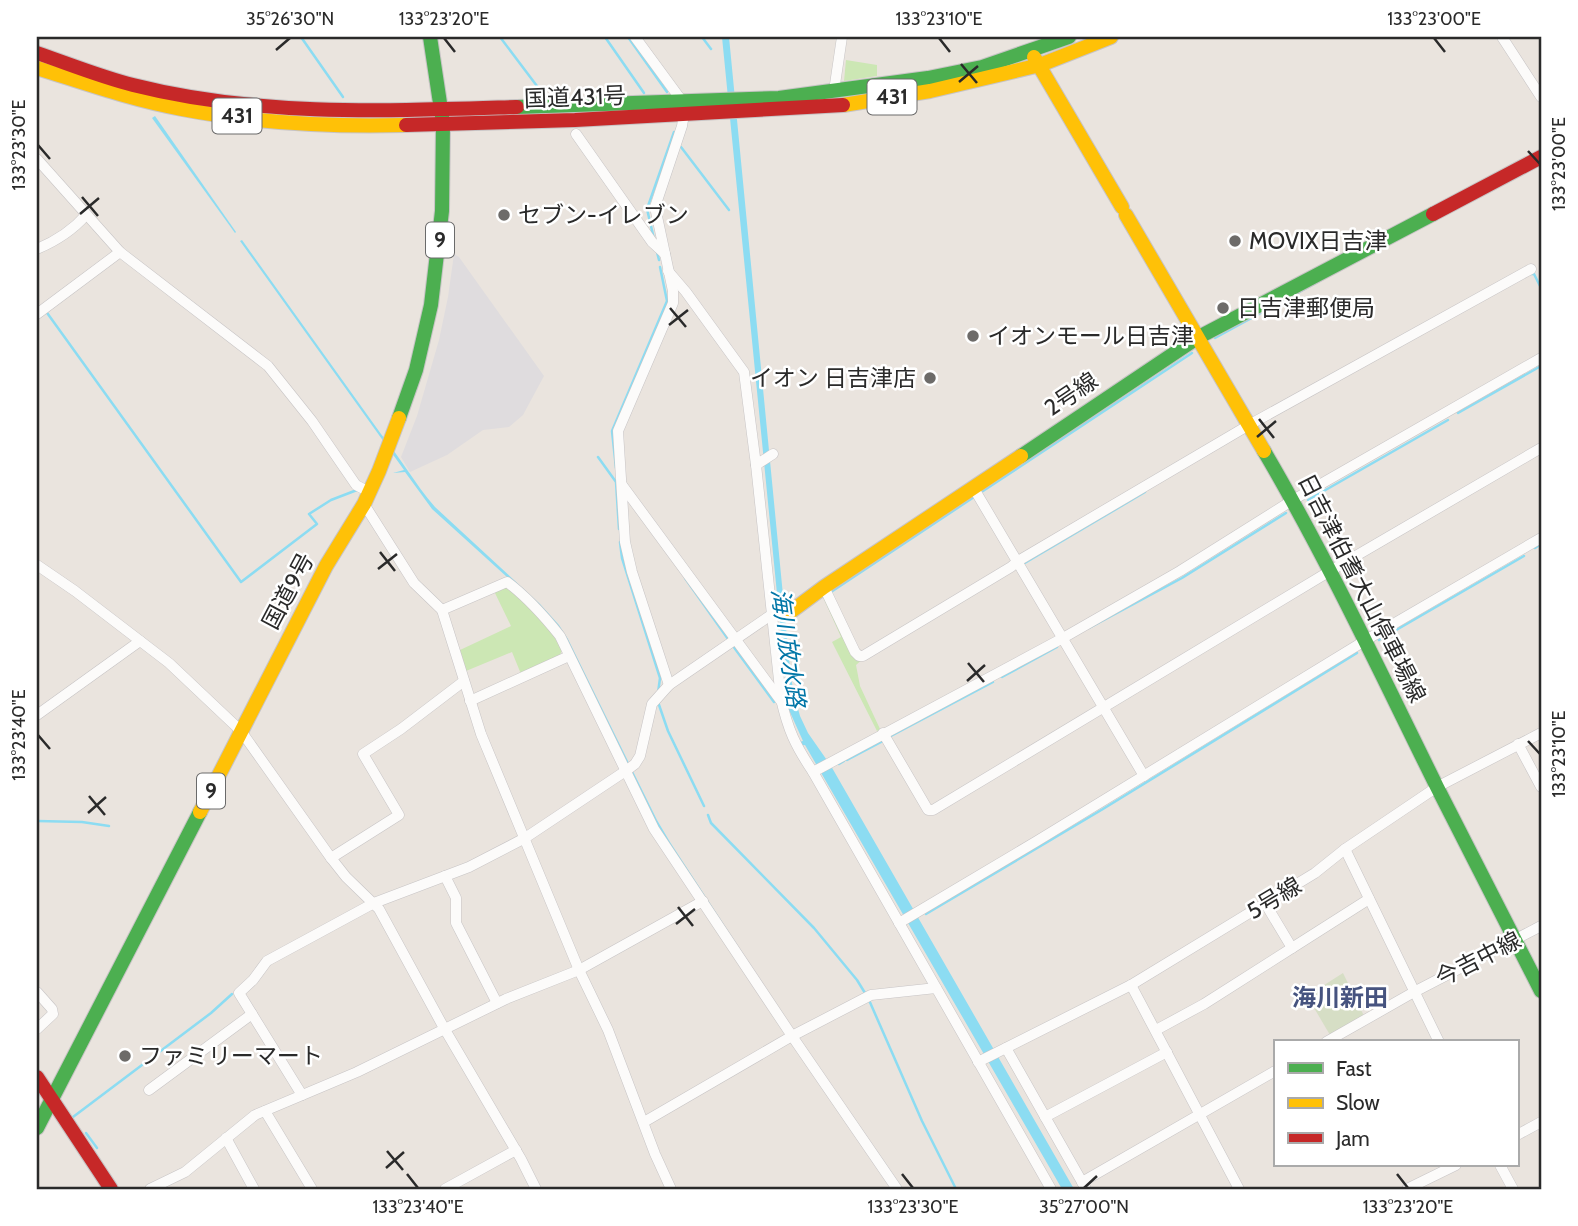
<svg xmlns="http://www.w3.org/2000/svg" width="1578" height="1226" viewBox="0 0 1578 1226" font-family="Cabin,'Noto Sans JP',sans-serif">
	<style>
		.industrial { fill: #dfdcde }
		.green { fill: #cce7b4 }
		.cemetery { fill: #d6dec5 }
		.water { fill: #8cdcf2 }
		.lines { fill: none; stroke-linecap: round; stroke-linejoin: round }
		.stream { stroke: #8cdcf2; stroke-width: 2.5 }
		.street-casing { stroke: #c7c4c5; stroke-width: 11 }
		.fast-casing { stroke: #c7c4c5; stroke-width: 16 }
		.slow-casing { stroke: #c7c4c5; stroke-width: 16 }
		.jam-casing { stroke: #c7c4c5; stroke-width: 16 }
		.street { stroke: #fcfbfa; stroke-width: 10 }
		.fast { stroke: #4caf50; stroke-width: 14 }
		.slow { stroke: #ffc107; stroke-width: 14 }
		.jam { stroke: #c62828; stroke-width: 14 }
		.ticks { fill: none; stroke: #2a2a2a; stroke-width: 2.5 }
		.poi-dot { fill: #6d6b69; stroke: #fff; stroke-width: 2.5 }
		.labels { text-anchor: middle; stroke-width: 5; stroke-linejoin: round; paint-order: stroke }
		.shield { fill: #fff; stroke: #6a6a6a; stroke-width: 2 }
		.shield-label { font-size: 21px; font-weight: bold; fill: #2a2a2a }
		.street-label { font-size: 23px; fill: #2a2a2a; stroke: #fff }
		.poi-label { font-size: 23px; fill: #2a2a2a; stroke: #fff; text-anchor: start }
		.water-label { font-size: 24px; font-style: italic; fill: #0176a7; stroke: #fff }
		.neighbourhood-label { font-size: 24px; font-weight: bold; fill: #46537f; stroke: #fff }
		.neatline { fill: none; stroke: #2a2a2a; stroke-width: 2.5 }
		.ticks-label { font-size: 18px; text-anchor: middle; fill: #2a2a2a }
	</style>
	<rect width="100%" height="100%" fill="#eae4de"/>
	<polygon class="industrial" points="454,254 459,257 544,376 523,415 509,427 483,430 447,455 410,472 401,457 417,416 439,340 448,297"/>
	<g class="green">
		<polygon points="846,60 877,65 877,76 844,81"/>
		<path d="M 502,587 C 521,590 554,632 562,650 L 560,655 L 521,674 L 512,652 L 466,671 L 460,650 L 511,626 L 494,591 Z"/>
		<polygon points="822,595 864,658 856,665 860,686 880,729 877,731 832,642 841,637"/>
	</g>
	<polygon class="cemetery" points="1343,973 1364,1016 1330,1035 1307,996"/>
	<g class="water">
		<polygon points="722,37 729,37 791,678 795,698 800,716 808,733 831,766 1074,1189 1062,1189 805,745 800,746 799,742 803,741 789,710 785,709 785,706 788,705"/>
		<polygon points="155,116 236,232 235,233 152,118"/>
		<path d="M 242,240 L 381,434 C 400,457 415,484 435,507 L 540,604 L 559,625 L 568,639 L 657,820 L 670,842 L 787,1021 L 903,1189 L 900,1189 L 786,1023 L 668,842 L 654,823 L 578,666 L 559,632 L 539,606 L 432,509 L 405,472 L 393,473 L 404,470 L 240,241 Z"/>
	</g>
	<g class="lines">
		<g class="stream">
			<polyline points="301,37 343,97"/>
			<polyline points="500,37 543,94"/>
			<polyline points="605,37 644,93"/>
			<polyline points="628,37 667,92"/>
			<polyline points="702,37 711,49"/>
			<polyline points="681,147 729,210"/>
			<polyline points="654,239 647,209 674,132"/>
			<polyline points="657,252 659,260"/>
			<polyline points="1531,274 1534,274 1541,288"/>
			<polyline points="45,310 241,582 317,524 309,514 331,500 357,490"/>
			<polyline points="1215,338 1323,279"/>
			<polyline points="1458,413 1541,366"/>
			<polyline points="598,457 616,482 619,529"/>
			<polyline points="616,468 612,431 667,301 660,267"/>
			<polyline points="983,491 1192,353"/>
			<polyline points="1308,500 1448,420"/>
			<polyline points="620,542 622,558 660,678 658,693"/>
			<polyline points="1535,548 1541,544"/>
			<polyline points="1023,564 1145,492"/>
			<polyline points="685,578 728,639"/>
			<polyline points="831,592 974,497"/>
			<polyline points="1089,628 1182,578 1286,513"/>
			<polyline points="1379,640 1524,556"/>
			<polyline points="733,646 774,702"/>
			<polyline points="1002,677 1057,647"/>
			<polyline points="658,702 668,731 704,806"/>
			<polyline points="889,737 993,682"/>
			<polyline points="847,760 883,741"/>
			<polyline points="839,764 844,761"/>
			<polyline points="708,815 711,823 814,928 857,980 865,993"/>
			<polyline points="37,821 82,822 109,826"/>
			<polyline points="926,914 1103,809 1357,653"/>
			<polyline points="869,1000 922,1121 956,1189"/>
			<polyline points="73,1117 211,1013 232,994"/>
			<polyline points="86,1133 97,1148"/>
		</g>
		<g class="street-casing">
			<g id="street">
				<polyline points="635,37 682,101"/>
				<polyline points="1502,37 1541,97"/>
				<polyline points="834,91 842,37"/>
				<polyline points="576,134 652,242 665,254"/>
				<polyline points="37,159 120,252 268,366 312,421 356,485 369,492"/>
				<path d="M 37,249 C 56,241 72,231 86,215"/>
				<path d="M 668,271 L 686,292 L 744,372 L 756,465 L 781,699 C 788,730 795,745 813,772 L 1051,1189"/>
				<polyline points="37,314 120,252"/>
				<polyline points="756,465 773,454"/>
				<polyline points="622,485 781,701"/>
				<polyline points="973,487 1144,776"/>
				<polyline points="364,504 414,583 442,610 481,734 579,970 608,1030 655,1154 671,1189"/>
				<polyline points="37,565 75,591 169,663 241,731 331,858 346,877 379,909 444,1028 521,1159 536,1189"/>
				<polyline points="824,587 855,652 859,656 863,656 1011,567 1018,561 1249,425 1531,269"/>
				<path d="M 442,610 L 507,582 C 527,597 544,616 560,636 L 654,829 L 792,1036 L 897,1189"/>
				<polyline points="669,685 632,572 625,542 618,431 673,303 673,291 655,207 682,126 684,114"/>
				<polyline points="470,701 569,656"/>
				<polyline points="37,715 140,641"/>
				<polyline points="883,733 928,810 933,810 1330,571 1541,448"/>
				<polyline points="1518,744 1541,787"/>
				<polyline points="813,772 1063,638 1180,571 1293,500 1541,358"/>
				<polyline points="1345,849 1439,1042"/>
				<polyline points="331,858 399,815 363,754 401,729 464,681"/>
				<polyline points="445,876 456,898 456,923 497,1003"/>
				<polyline points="1265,903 1292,948 1369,899"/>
				<polyline points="899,923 1037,841 1366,640 1541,538"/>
				<polyline points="1131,985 1239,1189"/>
				<polyline points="37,992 52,1009 53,1014 37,1029"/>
				<polyline points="1156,1030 1204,1004 1292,948"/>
				<polyline points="1326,1042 1414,992 1541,926"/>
				<polyline points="1006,1048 1086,1189"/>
				<polyline points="978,1062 1131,985 1315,873 1345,849 1437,787 1541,733"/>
				<polyline points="149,1090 252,1014"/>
				<polyline points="302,1095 239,993 253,980 267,961 374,903 469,867 525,838 627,770 635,764 640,756 652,704 669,685 771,615 789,613"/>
				<polyline points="265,1111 312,1189"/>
				<polyline points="1045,1117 1167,1052"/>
				<polyline points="644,1122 792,1036 871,995 936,988"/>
				<polyline points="1517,1135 1541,1122"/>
				<polyline points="226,1138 254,1189"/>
				<polyline points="1500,1165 1513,1189"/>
				<polyline points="1082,1182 1275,1071"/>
				<polyline points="150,1189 185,1172 255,1115 357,1072 506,999 579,970 703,901"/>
				<polyline points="445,1189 516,1150"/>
				<polyline points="1407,1189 1456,1165"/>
			</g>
		</g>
		<g class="fast-casing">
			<g id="fast">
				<polyline points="517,107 779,98 928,78 982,67 1069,37"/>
				<polyline points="399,418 416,370 431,305 442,211 443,123 430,37"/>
				<path d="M 1264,451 C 1328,560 1381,674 1437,787 C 1471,855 1506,923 1541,991"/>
				<polyline points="1021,456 1197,338 1433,214"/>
				<polyline points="37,1128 200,812"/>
			</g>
		</g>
		<g class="slow-casing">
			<g id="slow">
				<polyline points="1034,57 1122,207"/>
				<path d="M 37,68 C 85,83 132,100 182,109 C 255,123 332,127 406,125"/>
				<polyline points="843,105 930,91 1040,65 1111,37"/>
				<polyline points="1126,215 1264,451"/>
				<polyline points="789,613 824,587 1021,456"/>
				<polyline points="200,812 326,566 364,504 379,471 399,418"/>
			</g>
		</g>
		<g class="jam-casing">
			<g id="jam">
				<path d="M 37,53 C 69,64 101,77 133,85 C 259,117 389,111 517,107"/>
				<polyline points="406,125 575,120 843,105"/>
				<polyline points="1433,214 1541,157"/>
				<polyline points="37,1077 111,1189"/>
			</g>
		</g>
		<use href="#street" class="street"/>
		<use href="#fast" class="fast"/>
		<use href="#slow" class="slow"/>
		<use href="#jam" class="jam"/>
	</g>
	<path class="ticks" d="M 444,38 L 455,52M 939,38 L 950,52M 1434,38 L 1445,52M 276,50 L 290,38M 961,64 L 977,83M 959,82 L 978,66M 38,145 L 50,159M 1528,151 L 1540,164M 82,197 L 98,216M 80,214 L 99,198M 670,308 L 686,327M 669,325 L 688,310M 1259,419 L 1274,438M 1257,437 L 1276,421M 380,552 L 395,571M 378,569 L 397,554M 968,663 L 984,682M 967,681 L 985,665M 38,735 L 50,749M 1528,741 L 1540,754M 89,796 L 105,815M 88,813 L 106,797M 678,907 L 693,926M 676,924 L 695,909M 387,1151 L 403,1170M 386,1168 L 404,1152M 407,1174 L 418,1188M 902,1174 L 913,1188M 1397,1174 L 1408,1188M 1084,1188 L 1097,1176"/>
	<g class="poi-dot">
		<circle cx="504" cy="215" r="7"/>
		<circle cx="1235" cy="241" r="7"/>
		<circle cx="1223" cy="308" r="7"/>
		<circle cx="973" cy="336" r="7"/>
		<circle cx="930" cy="378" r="7"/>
		<circle cx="125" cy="1056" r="7"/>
	</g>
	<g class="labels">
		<g class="shield">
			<rect x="867.5" y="79.5" width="49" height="35" rx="5"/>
			<rect x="212.5" y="98.5" width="49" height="35" rx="5"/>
			<rect x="426" y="222.5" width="28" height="35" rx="5"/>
			<rect x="197" y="773.5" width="28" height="35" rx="5"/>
		</g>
		<g class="shield-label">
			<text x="892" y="104">431</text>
			<text x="237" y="123">431</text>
			<text x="440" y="247">9</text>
			<text x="211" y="798">9</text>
		</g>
		<g class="street-label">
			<text transform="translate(575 97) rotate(-2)" y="8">国道431号</text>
			<text transform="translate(1071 394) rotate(-34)" y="8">2号線</text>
			<text transform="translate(1362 588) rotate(63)" y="8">日吉津伯耆大山停車場線</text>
			<text transform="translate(288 591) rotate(-62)" y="8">国道9号</text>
			<text transform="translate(1274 898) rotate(-31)" y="8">5号線</text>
			<text transform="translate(1478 959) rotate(-27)" y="8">今吉中線</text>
		</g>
		<g class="poi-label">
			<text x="518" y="223">セブン-イレブン</text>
			<text x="1249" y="249">MOVIX日吉津</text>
			<text x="1237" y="316">日吉津郵便局</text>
			<text x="987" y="344">イオンモール日吉津</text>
			<text x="916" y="386" text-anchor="end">イオン 日吉津店</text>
			<text x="139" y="1064">ファミリーマート</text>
		</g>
		<g class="water-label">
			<text transform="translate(788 648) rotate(82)" y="8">海川放水路</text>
		</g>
		<g class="neighbourhood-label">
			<text x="1340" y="1006">海川新田</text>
		</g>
	</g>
	<rect width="1578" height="1226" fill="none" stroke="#ffffff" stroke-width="77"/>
	<rect x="1274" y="1040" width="245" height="126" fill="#ffffff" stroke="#aaaaaa" stroke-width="2"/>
	<rect x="1288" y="1063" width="35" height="10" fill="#4caf50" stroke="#aaaaaa" stroke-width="2"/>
	<text x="1336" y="1076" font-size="21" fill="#2a2a2a">Fast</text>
	<rect x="1288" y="1098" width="35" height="10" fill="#ffc107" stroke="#aaaaaa" stroke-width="2"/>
	<text x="1336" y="1110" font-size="21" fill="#2a2a2a">Slow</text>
	<rect x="1288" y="1133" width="35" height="10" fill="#c62828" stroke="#aaaaaa" stroke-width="2"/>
	<text x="1336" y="1146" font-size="21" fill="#2a2a2a">Jam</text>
	<rect x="38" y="38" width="1502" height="1150" class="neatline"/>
	<g class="ticks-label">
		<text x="290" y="25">35°26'30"N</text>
		<text x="444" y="25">133°23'20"E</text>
		<text x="939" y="25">133°23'10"E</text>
		<text x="1434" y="25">133°23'00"E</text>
		<text transform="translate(19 145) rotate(-90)" y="6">133°23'30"E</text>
		<text transform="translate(1559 164) rotate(-90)" y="6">133°23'00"E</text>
		<text transform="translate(19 735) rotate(-90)" y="6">133°23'40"E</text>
		<text transform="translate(1559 754) rotate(-90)" y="6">133°23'10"E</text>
		<text x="418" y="1213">133°23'40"E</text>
		<text x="913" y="1213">133°23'30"E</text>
		<text x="1084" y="1213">35°27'00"N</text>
		<text x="1408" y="1213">133°23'20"E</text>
	</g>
</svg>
